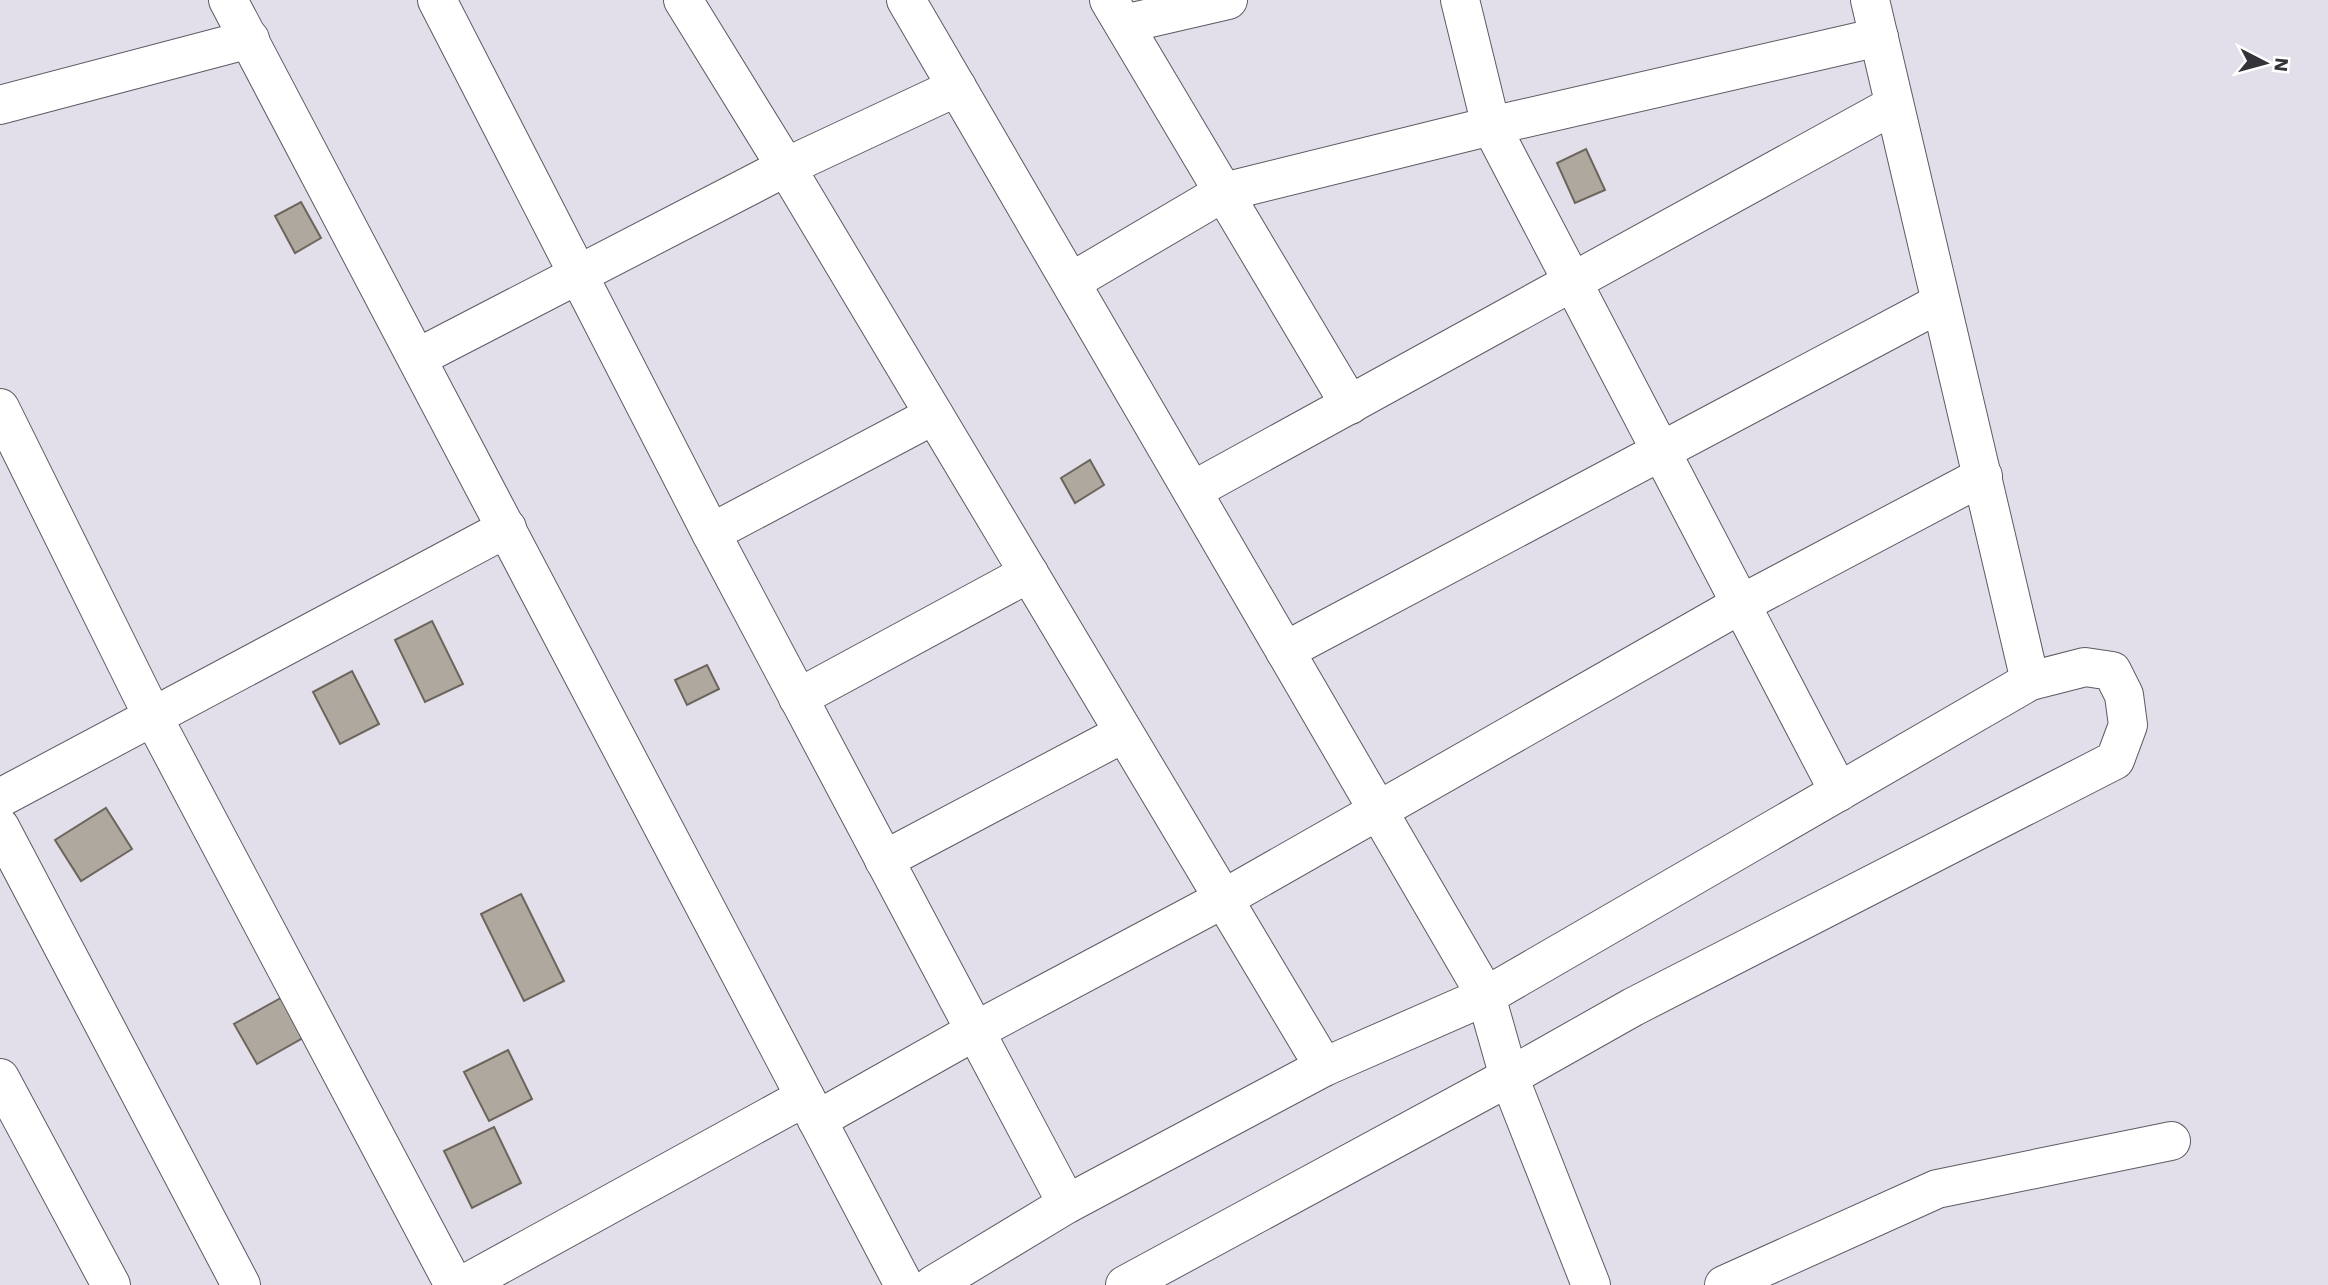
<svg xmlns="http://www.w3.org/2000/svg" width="2328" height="1285" viewBox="0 0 2328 1285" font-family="'Work Sans',sans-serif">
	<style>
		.building { fill: #afa89e; stroke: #6c655c; stroke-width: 2 }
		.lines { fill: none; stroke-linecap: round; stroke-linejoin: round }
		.minor-casing { stroke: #5e5a64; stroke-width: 40 }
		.minor { stroke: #fff; stroke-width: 38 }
	</style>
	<rect width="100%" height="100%" fill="#e2deea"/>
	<g class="building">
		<polygon points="1586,149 1605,190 1575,203 1557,163"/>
		<polygon points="301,202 321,238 295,253 275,216"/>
		<polygon points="1090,460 1104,485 1075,503 1061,478"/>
		<polygon points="432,621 463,684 425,702 395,640"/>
		<polygon points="707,665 719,689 687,705 675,680"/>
		<polygon points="352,671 379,724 340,744 313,692"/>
		<polygon points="106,808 132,849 81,881 55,840"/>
		<polygon points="521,894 564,981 524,1001 481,914"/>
		<polygon points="286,995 308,1035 257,1064 234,1024"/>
		<polygon points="508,1050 532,1099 489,1121 464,1072"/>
		<polygon points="494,1127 521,1183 472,1208 444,1151"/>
	</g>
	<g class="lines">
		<g class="minor-casing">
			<g id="minor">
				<polyline points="228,0 904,1285"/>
				<polyline points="437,0 711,533 1067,1204"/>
				<polyline points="683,0 786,167 1324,1067"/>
				<polyline points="906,0 1486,996 1509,1077 1591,1285"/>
				<polyline points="1109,0 1350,405"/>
				<polyline points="1460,0 1491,126 1839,792"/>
				<polyline points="1870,0 2030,681"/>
				<polyline points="1124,24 1228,0"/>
				<polyline points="0,105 250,39"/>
				<polyline points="1071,282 1224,192 1491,126 1879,37"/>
				<polyline points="417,358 786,167 957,87"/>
				<polyline points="0,408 153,717 454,1285"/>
				<polyline points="1192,491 1894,105"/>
				<polyline points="711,533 934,415"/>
				<polyline points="1285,651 1940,303"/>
				<polyline points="798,698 1029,573"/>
				<polyline points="0,798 507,528"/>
				<polyline points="0,827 241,1285"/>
				<polyline points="884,860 1124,733"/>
				<polyline points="0,1078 111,1285"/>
				<polyline points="817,1120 975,1031 1223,899 1741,604 1983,476"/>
				<polyline points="463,1285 805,1097"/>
				<polyline points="933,1285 1067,1204 1324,1067 1486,996 2030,681 2085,667 2112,671 2124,695 2128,725 2115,760 1633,1007 1509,1077 1125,1285"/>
				<polyline points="1724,1285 1937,1189 2171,1141"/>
			</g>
		</g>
		<use href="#minor" class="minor"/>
	</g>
	<g transform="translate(2265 63) rotate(96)" stroke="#ffffff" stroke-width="5" paint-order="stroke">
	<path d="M0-5L12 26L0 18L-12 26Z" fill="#343337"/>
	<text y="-10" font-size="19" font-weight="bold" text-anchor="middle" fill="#343337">N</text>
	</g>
</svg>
